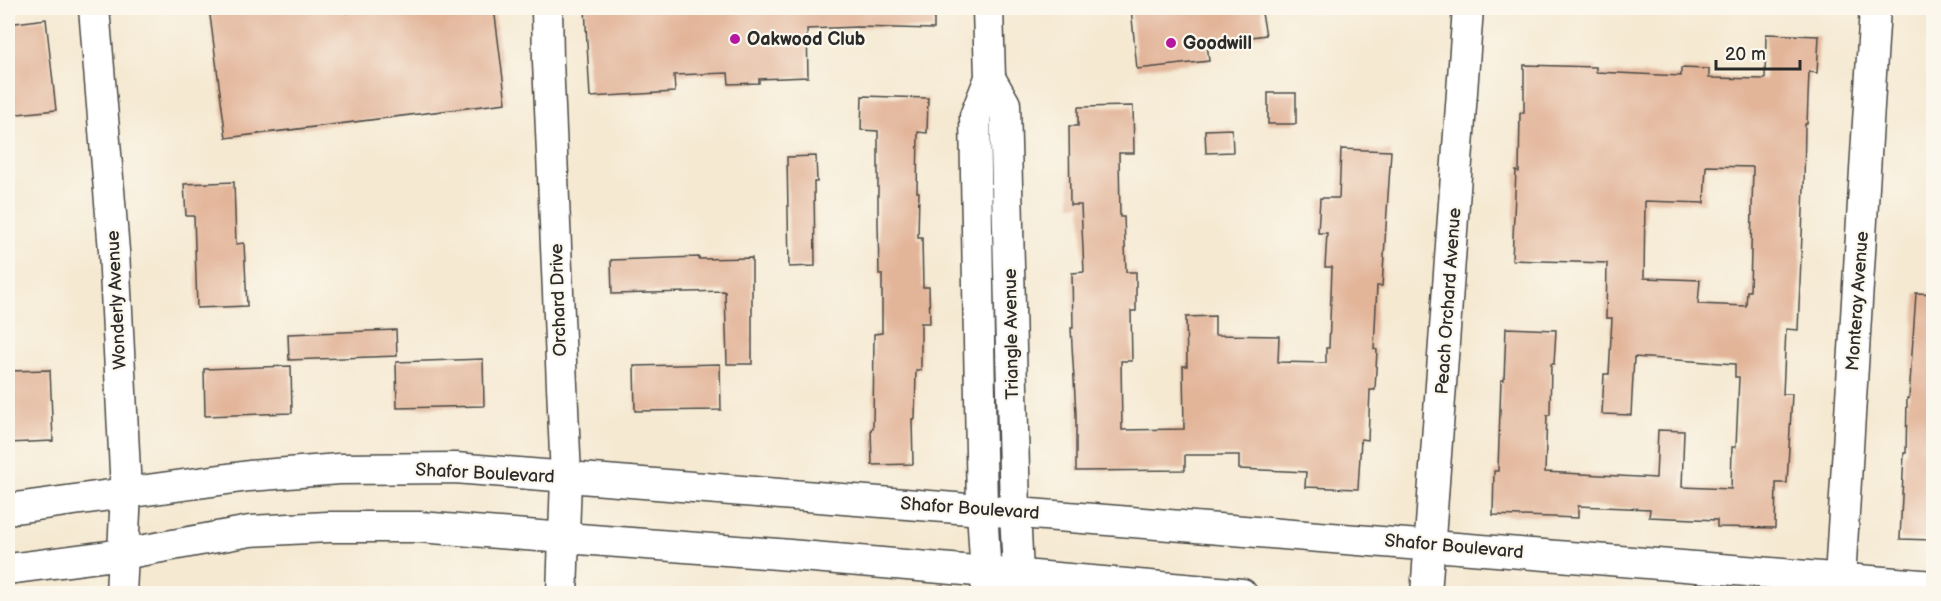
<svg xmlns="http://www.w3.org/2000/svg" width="1941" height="601" viewBox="0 0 1941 601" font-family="'Balsamiq Sans',sans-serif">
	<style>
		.building { fill: #e2b498; fill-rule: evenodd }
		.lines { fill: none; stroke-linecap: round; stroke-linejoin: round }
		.street-casing { stroke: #494844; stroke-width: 33 }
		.street { stroke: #fff; stroke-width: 30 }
		.poi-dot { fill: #b5179e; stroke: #fbf7ec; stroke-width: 2 }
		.labels { text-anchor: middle; stroke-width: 4.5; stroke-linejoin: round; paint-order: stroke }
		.poi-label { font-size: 18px; font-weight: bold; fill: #2b2b2b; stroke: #fbf7ec; text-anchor: start }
		.street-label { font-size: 18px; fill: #2b2b2b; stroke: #fbf7ec }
	</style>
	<rect width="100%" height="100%" fill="#fbf7ec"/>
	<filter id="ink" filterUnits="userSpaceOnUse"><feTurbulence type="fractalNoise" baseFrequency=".0167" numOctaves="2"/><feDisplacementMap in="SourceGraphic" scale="12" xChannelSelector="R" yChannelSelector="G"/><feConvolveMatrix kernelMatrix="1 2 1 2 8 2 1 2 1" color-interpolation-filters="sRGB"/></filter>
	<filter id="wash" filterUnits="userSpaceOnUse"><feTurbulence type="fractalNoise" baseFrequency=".008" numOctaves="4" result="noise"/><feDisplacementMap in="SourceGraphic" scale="24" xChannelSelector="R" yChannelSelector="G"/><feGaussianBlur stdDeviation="1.35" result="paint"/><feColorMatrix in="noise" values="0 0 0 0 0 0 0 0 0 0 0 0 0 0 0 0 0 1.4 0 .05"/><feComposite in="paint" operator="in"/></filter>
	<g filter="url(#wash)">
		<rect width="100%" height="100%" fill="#f5e9d2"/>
		<g id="blocks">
			<g class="building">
				<polygon points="209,8 346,8 347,13 390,8 494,8 506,103 226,138"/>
				<polygon points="585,8 934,8 934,29 857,27 807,29 808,77 759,79 759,83 729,84 728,73 674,75 675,92 590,97"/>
				<polygon points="1131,8 1261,8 1266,35 1207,43 1209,61 1137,69"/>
				<polygon points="46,19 56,110 8,115 8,24"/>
				<path d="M 1766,34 L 1819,36 L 1817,73 L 1809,72 L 1807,124 L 1805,124 L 1804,187 L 1798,330 L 1786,329 L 1783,394 L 1792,394 L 1787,483 L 1776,483 L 1775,528 L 1717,527 L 1717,520 L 1649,517 L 1650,509 L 1578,506 L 1578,518 L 1493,515 L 1494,471 L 1498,471 L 1501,380 L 1504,380 L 1506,328 L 1556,330 L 1554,364 L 1551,364 L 1550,415 L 1547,415 L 1545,472 L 1656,478 L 1658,430 L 1684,431 L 1682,487 L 1731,489 L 1732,447 L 1736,447 L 1739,377 L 1735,377 L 1735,364 L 1634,357 L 1631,415 L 1602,414 L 1604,374 L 1609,374 L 1612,318 L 1606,318 L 1607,263 L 1512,260 L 1516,171 L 1519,172 L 1520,113 L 1524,113 L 1524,65 L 1596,67 L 1596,72 L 1681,76 L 1681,68 L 1709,69 L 1709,78 L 1765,79 ZM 1706,166 L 1753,167 L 1750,291 L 1747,291 L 1746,306 L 1698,304 L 1700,280 L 1644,278 L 1645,201 L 1704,203 Z"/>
				<rect x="1268" y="93" width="28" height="31"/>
				<polygon points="862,96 928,98 927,133 918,132 917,192 919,192 918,238 922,238 923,287 929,287 930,323 921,323 921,370 916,370 915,419 912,419 913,464 872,465 871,429 873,429 874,334 882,333 882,274 879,274 878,224 878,131 861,130"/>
				<polygon points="1133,106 1134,153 1119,153 1120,217 1124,217 1126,272 1136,272 1136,311 1131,311 1132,361 1121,361 1122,430 1184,429 1183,366 1187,366 1186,317 1215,316 1215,335 1279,336 1278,362 1326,363 1326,348 1329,348 1332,267 1325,267 1327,233 1318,233 1320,198 1339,198 1341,149 1391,151 1382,286 1377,286 1374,349 1377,350 1375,390 1370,390 1368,440 1361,439 1358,489 1305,487 1306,472 1239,469 1239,455 1185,455 1185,470 1076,471 1076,414 1071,328 1073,328 1072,273 1084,272 1081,205 1070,205 1069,126 1078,126 1078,107"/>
				<polygon points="1232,129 1233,152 1206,153 1205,130"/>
				<polygon points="816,156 817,182 814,182 815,266 789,267 787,157"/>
				<polygon points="234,182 236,244 244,243 247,306 197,308 194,216 186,216 184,184"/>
				<polygon points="699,257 699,259 752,258 752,364 727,364 725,291 612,294 611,260"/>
				<polygon points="1916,293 1934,294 1934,540 1900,539 1904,453 1906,453 1907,398 1909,398"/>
				<polygon points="396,330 397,356 289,360 288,334"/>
				<polygon points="483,359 484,406 397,408 396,362"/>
				<polygon points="720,364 721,410 635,411 634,366"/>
				<polygon points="291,366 292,413 205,416 204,369"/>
				<polygon points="50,370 53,441 8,443 8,371"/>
			</g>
		</g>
	</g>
	<g filter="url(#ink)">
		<use href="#blocks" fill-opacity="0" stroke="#494844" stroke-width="1.5"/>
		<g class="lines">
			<g class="street-casing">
				<g id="street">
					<polyline points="94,8 114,251 126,492 121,594"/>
					<polyline points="547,8 548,61 566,478 562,594"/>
					<polyline points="990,78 1005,104 1015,511 1019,594"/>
					<polyline points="8,509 249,476 339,469 455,468 1934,586"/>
					<polyline points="8,569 123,554 250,531 328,527 419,527 778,554 1242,594"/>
					<polyline points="987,594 982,509 975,116 990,78 988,8"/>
					<polyline points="1426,594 1468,8"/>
					<polyline points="1839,594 1875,8"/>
				</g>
			</g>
			<use href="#street" class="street"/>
		</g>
	</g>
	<g class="poi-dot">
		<circle cx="735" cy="39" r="6"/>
		<circle cx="1171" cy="43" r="6"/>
	</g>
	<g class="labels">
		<g class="poi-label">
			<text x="747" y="45">Oakwood Club</text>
			<text x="1183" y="49">Goodwill</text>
		</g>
		<g class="street-label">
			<text transform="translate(116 300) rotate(-93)" y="6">Wonderly Avenue</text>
			<text transform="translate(558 300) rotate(-92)" y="6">Orchard Drive</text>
			<text transform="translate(1448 301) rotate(-86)" y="6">Peach Orchard Avenue</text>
			<text transform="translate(1857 301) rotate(-86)" y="6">Monteray Avenue</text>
			<text transform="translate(1011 334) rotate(-91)" y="6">Triangle Avenue</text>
			<text transform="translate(485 473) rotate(3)" y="6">Shafor Boulevard</text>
			<text transform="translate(970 508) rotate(4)" y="6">Shafor Boulevard</text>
			<text transform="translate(1454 546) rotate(5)" y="6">Shafor Boulevard</text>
		</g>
	</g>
	<rect width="1941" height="601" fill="none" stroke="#fbf7ec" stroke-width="30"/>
	<path d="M1716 60v9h84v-9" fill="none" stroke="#2b2b2b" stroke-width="3"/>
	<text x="1725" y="60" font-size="18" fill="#2b2b2b" stroke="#fbf7ec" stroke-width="4.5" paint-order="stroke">20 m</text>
</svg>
